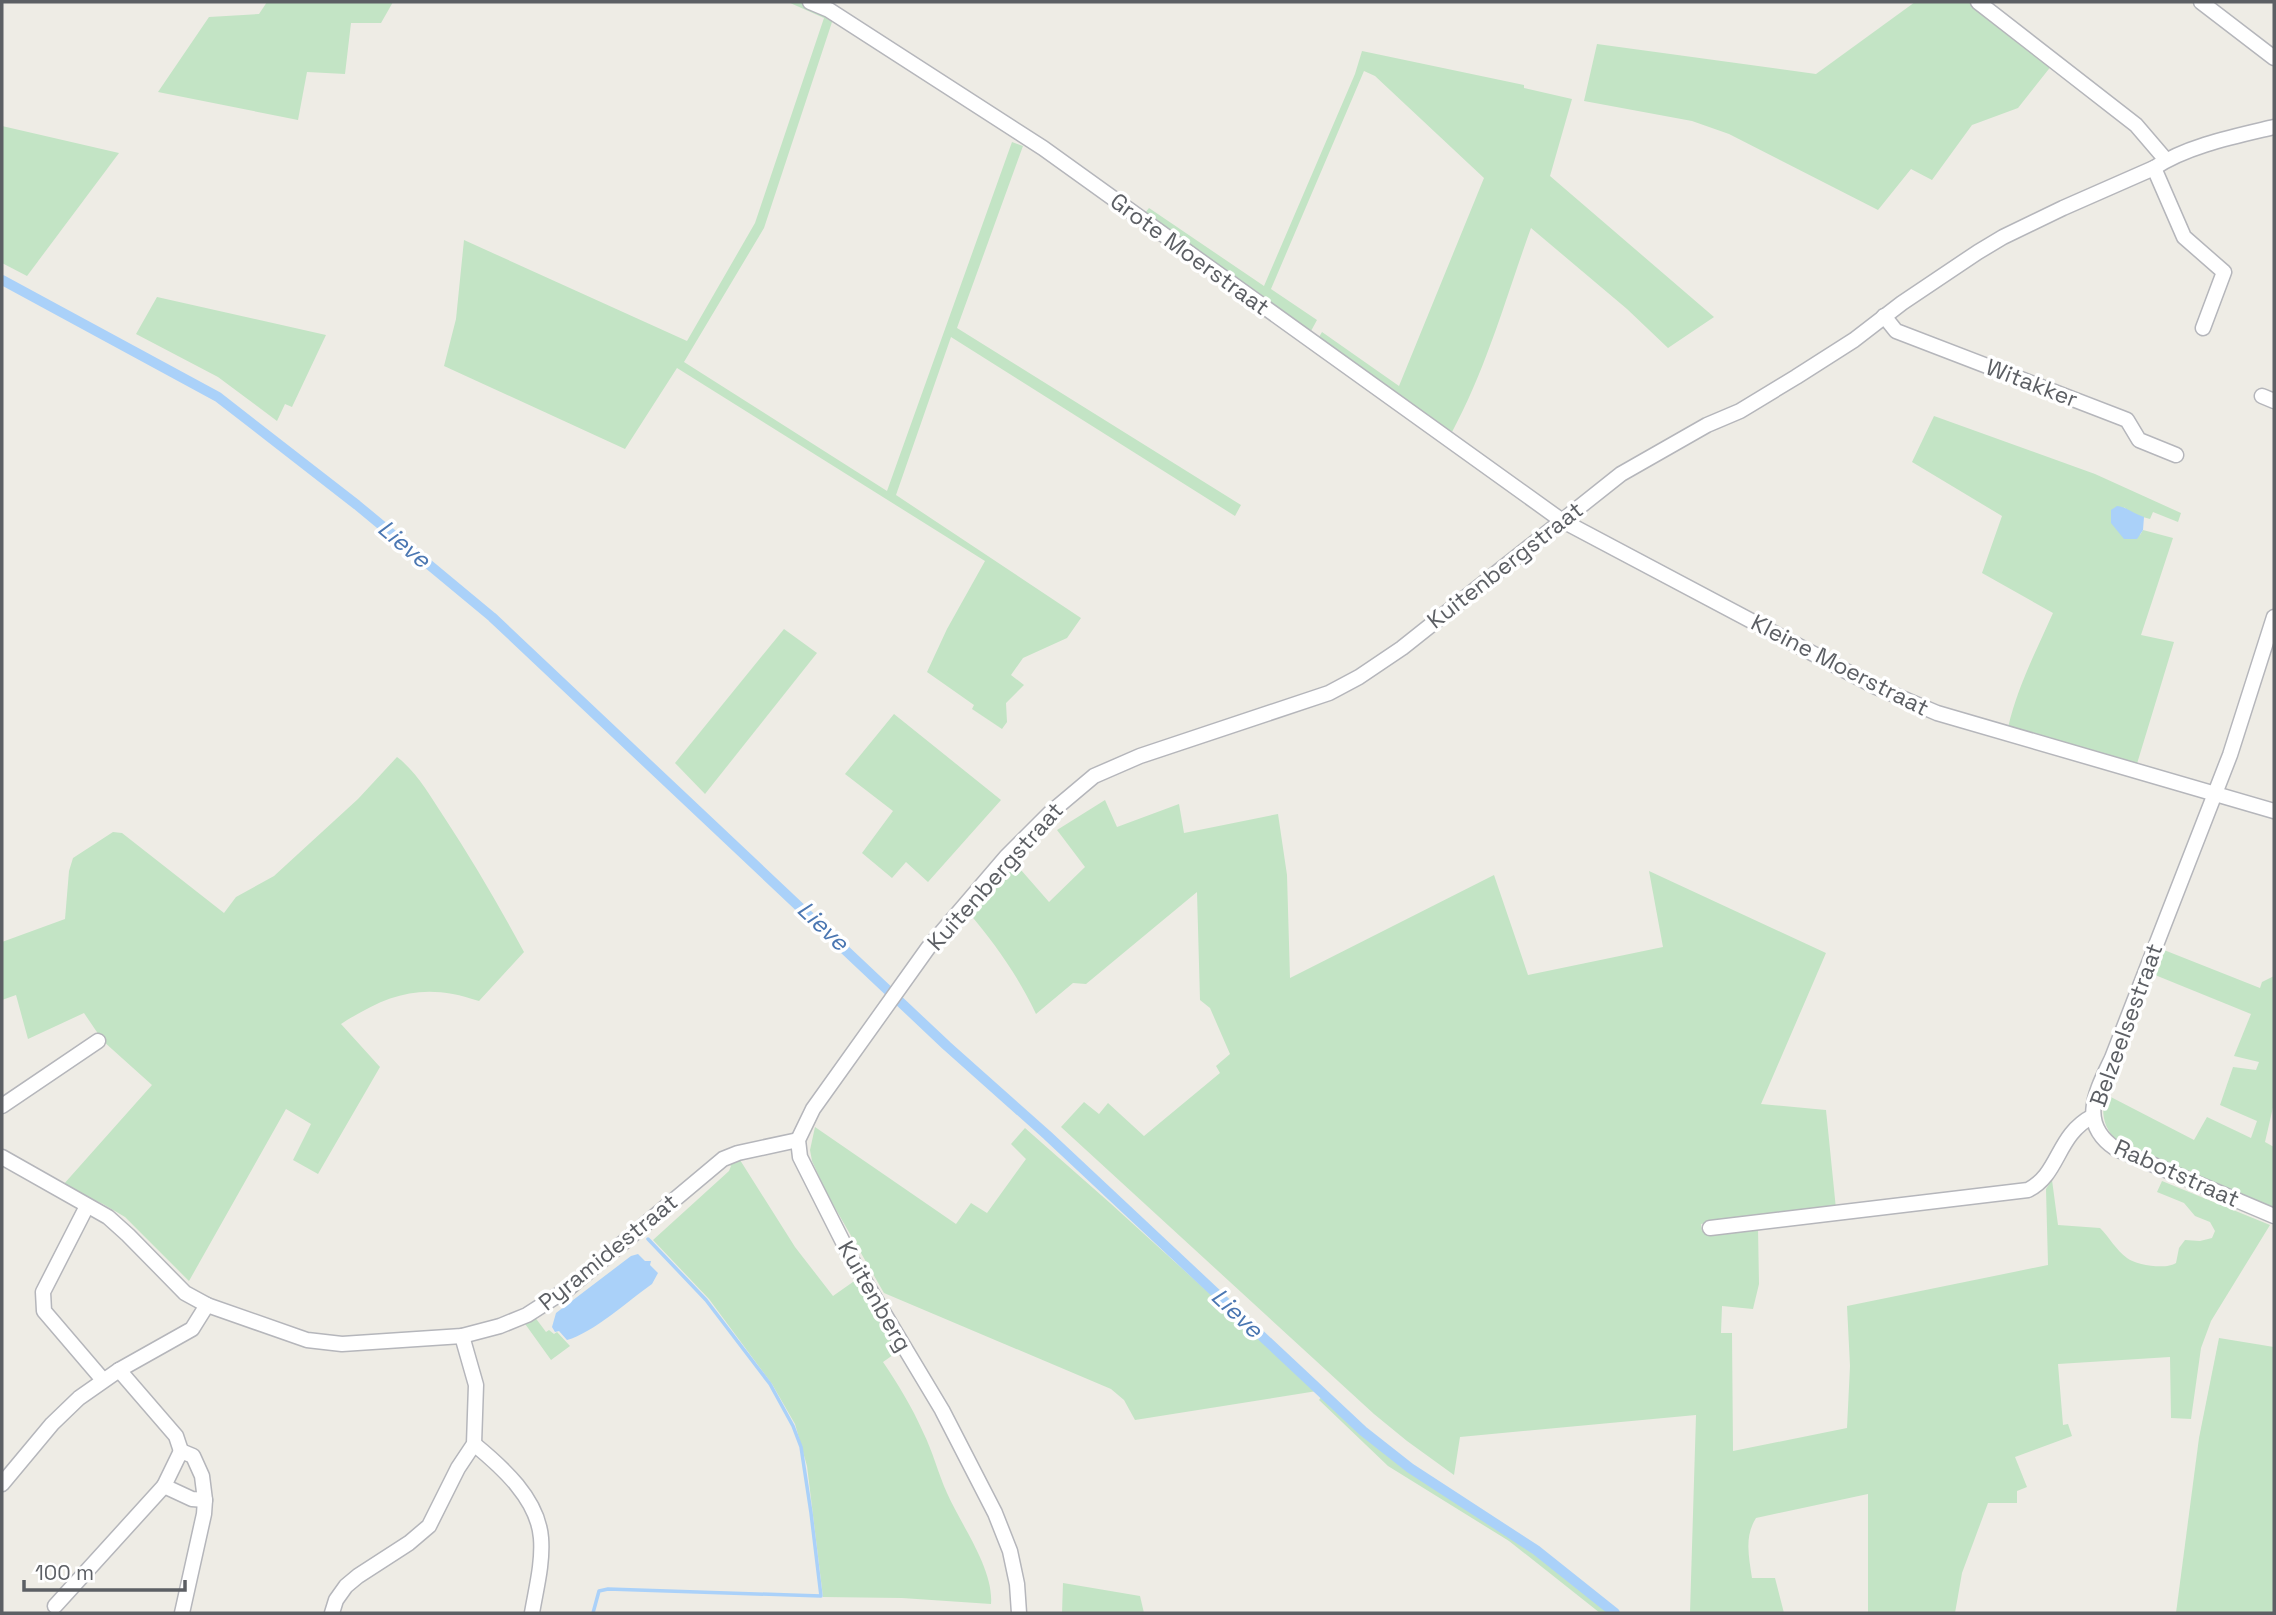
<svg xmlns="http://www.w3.org/2000/svg" width="2276" height="1615" viewBox="0 0 2276 1615" font-family="'Space Grotesk',sans-serif">
	<style>
		.green { fill: #c3e4c5 }
		.water { fill: #aad1f9 }
		.lines { fill: none; stroke-linecap: round; stroke-linejoin: round }
		.stream { stroke: #aad1f9; stroke-width: 3.5 }
		.canal { stroke: #aad1f9; stroke-width: 10 }
		.minor-casing { stroke: #b5b6bb; stroke-width: 17 }
		.minor { stroke: #fff; stroke-width: 14 }
		.labels { text-anchor: middle; stroke-width: 7; stroke-linejoin: round; paint-order: stroke }
		.street-label { font-size: 23px; fill: #5c5f64; stroke: #fff }
		.water-label { font-size: 24px; font-style: italic; fill: #4b77b2; stroke: #fff }
	</style>
	<rect width="100%" height="100%" fill="#eeece5"/>
	<g class="green">
		<polygon points="267,2 393,2 381,23 351,23 345,74 307,72 298,120 158,92 209,17 259,14"/>
		<polygon points="788,2 804,2 833,19 764,228 684,362 887,491 1012,142 1023,146 957,328 1241,505 1235,516 951,337 896,495 1081,618 1067,638 1023,658 1011,675 1024,685 1006,703 1007,722 1002,729 972,709 974,705 927,672 947,629 985,561 677,368 625,449 444,366 456,319 464,240 687,341 755,223 824,18"/>
		<polygon points="1915,2 1970,2 2052,65 2018,108 1972,125 1932,180 1911,169 1878,210 1729,134 1692,121 1584,101 1597,44 1816,74"/>
		<path d="M 1362,51 L 1524,85 L 1524,88 L 1572,99 L 1550,176 L 1714,317 L 1668,348 L 1627,309 L 1531,228 C 1506,297 1487,367 1452,432 L 1319,337 L 1322,332 L 1399,386 L 1484,178 L 1375,76 L 1364,71 L 1271,289 L 1317,320 L 1311,331 L 1145,213 L 1149,208 L 1264,286 L 1355,74 Z"/>
		<polygon points="2,126 119,153 27,276 2,263"/>
		<polygon points="157,297 326,335 292,407 285,404 277,421 218,377 136,334"/>
		<path d="M 1934,416 L 2095,474 L 2181,513 L 2178,522 L 2153,512 L 2150,519 L 2132,514 L 2124,507 L 2140,535 L 2143,530 L 2173,538 L 2141,635 L 2174,642 L 2136,767 L 2008,728 C 2017,688 2036,651 2053,613 L 1982,573 L 2002,516 L 1912,462 Z"/>
		<polygon points="784,629 817,653 705,794 675,763"/>
		<polygon points="894,714 1001,800 928,882 906,862 892,878 862,853 893,811 845,774"/>
		<path d="M 397,757 C 417,772 430,796 444,817 C 473,861 499,906 524,952 L 479,1001 C 424,982 389,993 341,1024 L 380,1067 L 318,1174 L 293,1160 L 311,1124 L 286,1109 L 189,1281 L 125,1217 L 103,1204 L 63,1185 L 152,1085 L 103,1041 L 84,1013 L 28,1039 L 16,995 L 2,1000 L 2,942 L 65,919 L 69,871 L 73,858 L 113,832 L 122,833 L 224,913 L 236,897 L 274,876 L 358,799 Z"/>
		<path d="M 1105,800 L 1117,827 L 1179,804 L 1184,833 L 1278,814 L 1287,875 L 1290,978 L 1494,875 L 1528,975 L 1663,947 L 1649,871 L 1826,953 L 1761,1104 L 1826,1110 L 1836,1209 L 1701,1224 L 1702,1231 L 1758,1228 L 1759,1284 L 1753,1309 L 1722,1306 L 1721,1333 L 1732,1333 L 1733,1451 L 1847,1428 L 1850,1366 L 1847,1306 L 2048,1265 L 2046,1189 L 2052,1180 L 2058,1225 L 2100,1228 C 2109,1237 2116,1250 2127,1258 C 2136,1265 2166,1270 2176,1263 L 2179,1248 L 2185,1240 L 2200,1241 L 2212,1238 L 2215,1231 L 2210,1222 L 2195,1216 L 2184,1203 L 2157,1192 L 2162,1181 L 2270,1225 L 2211,1321 L 2201,1348 L 2191,1419 L 2171,1418 L 2170,1357 L 2058,1364 L 2063,1425 L 2068,1424 L 2072,1436 L 2015,1457 L 2027,1487 L 2017,1491 L 2017,1503 L 1988,1503 L 1962,1573 L 1955,1613 L 1868,1613 L 1868,1494 L 1756,1518 C 1744,1537 1749,1557 1752,1578 L 1775,1578 L 1784,1613 L 1690,1613 L 1696,1415 L 1460,1437 L 1454,1475 L 1407,1441 L 1374,1414 L 1061,1127 L 1084,1102 L 1099,1114 L 1108,1103 L 1144,1136 L 1220,1073 L 1216,1066 L 1230,1054 L 1210,1008 L 1200,1000 L 1197,892 L 1086,984 L 1073,983 L 1036,1014 C 1018,976 996,945 969,913 L 1015,863 L 1049,902 L 1085,867 L 1057,830 Z"/>
		<path d="M 2164,950 L 2260,988 L 2262,982 L 2274,976 L 2274,1103 L 2265,1142 L 2274,1147 L 2274,1211 L 2118,1142 C 2103,1127 2101,1114 2105,1094 L 2194,1140 L 2207,1117 L 2251,1138 L 2257,1121 L 2220,1105 L 2233,1067 L 2256,1070 L 2259,1062 L 2234,1056 L 2251,1014 L 2155,975 Z"/>
		<polygon points="815,1127 956,1224 971,1203 987,1213 1026,1159 1011,1144 1025,1128 1110,1203 1317,1391 1135,1420 1124,1400 1111,1389 884,1293 827,1194 812,1161 810,1150"/>
		<path d="M 740,1160 L 795,1247 L 833,1296 L 860,1277 L 903,1348 L 883,1362 C 898,1384 912,1407 923,1432 C 933,1452 938,1473 947,1493 C 961,1525 994,1569 991,1604 L 902,1598 L 823,1597 L 807,1466 L 795,1424 L 772,1384 L 709,1299 L 653,1240 L 729,1171 L 731,1166 L 728,1163 Z"/>
		<polygon points="534,1316 546,1332 549,1330 554,1334 557,1332 570,1346 551,1360 523,1321"/>
		<polygon points="2219,1338 2274,1347 2274,1613 2176,1613 2199,1438"/>
		<polygon points="1322,1396 1359,1432 1408,1470 1504,1531 1610,1613 1600,1613 1509,1541 1388,1466 1319,1400"/>
		<polygon points="1063,1583 1140,1596 1144,1613 1062,1613"/>
	</g>
	<g class="water">
		<path d="M 2117,506 C 2127,507 2134,514 2144,517 L 2143,530 L 2137,539 L 2124,539 L 2111,523 L 2111,510 Z"/>
		<path d="M 638,1254 L 645,1261 L 651,1261 L 650,1265 L 658,1273 L 652,1284 C 629,1300 593,1333 567,1340 L 559,1331 L 555,1332 L 552,1327 L 556,1313 L 631,1256 Z"/>
	</g>
	<g class="lines">
		<polyline class="stream" points="593,1613 599,1591 608,1589 821,1596 811,1513 801,1447 793,1426 770,1384 706,1300 648,1239"/>
		<polyline class="canal" points="2,280 218,397 357,505 492,617 947,1046 1047,1135 1363,1431 1410,1468 1536,1550 1615,1613"/>
		<g class="minor-casing">
			<g id="minor">
				<polyline points="810,2 829,10 1043,148 1561,520 1876,687 1937,713 2274,811"/>
				<polyline points="1978,2 2136,125 2166,160"/>
				<polyline points="2201,2 2274,58"/>
				<polyline points="2154,168 2184,237 2224,272 2203,328"/>
				<polyline points="1884,316 1896,331 2122,418 2127,420 2139,440 2176,455"/>
				<polyline points="2262,396 2274,401"/>
				<path d="M 2274,617 L 2230,755 L 2112,1058 C 2097,1090 2077,1123 2116,1149 L 2274,1216"/>
				<polyline points="2,1106 98,1041"/>
				<polyline points="2,1157 108,1217 128,1235 185,1293 207,1305 307,1340 342,1344 462,1336 500,1326 527,1315 569,1288 723,1159 738,1153 798,1140"/>
				<polyline points="87,1206 43,1292 44,1311 103,1380"/>
				<path d="M 1710,1228 L 2028,1190 C 2060,1174 2056,1135 2093,1116"/>
				<polyline points="119,1370 176,1436 181,1451"/>
				<path d="M 474,1444 C 502,1467 538,1499 541,1538 C 543,1563 536,1589 532,1613"/>
				<polygon points="181,1451 193,1456 202,1476 205,1500 192,1499 164,1486"/>
				<polyline points="2,1484 52,1424 79,1398 119,1370 192,1329 207,1305"/>
				<polyline points="55,1606 164,1486"/>
				<polyline points="182,1613 204,1514 205,1500"/>
				<polyline points="332,1613 336,1600 346,1586 358,1576 409,1543 429,1526 458,1468 474,1444 476,1385 462,1336"/>
				<path d="M 1019,1613 L 1017,1584 L 1010,1551 L 995,1513 L 942,1410 L 852,1260 L 800,1157 L 798,1140 L 813,1109 L 928,948 L 1006,857 L 1050,813 L 1094,776 L 1140,756 L 1329,693 L 1359,677 L 1402,648 L 1621,474 L 1707,425 L 1740,411 L 1796,377 L 1854,340 L 1902,303 L 1978,252 L 2003,237 L 2063,208 L 2154,168 C 2186,146 2236,136 2274,127"/>
			</g>
		</g>
		<use href="#minor" class="minor"/>
	</g>
	<g class="labels">
		<g class="street-label">
			<text transform="translate(1190 254) rotate(36)" y="8">Grote Moerstraat</text>
			<text transform="translate(2032 383) rotate(21)" y="8">Witakker</text>
			<text transform="translate(1505 565) rotate(-38)" y="8">Kuitenbergstraat</text>
			<text transform="translate(1840 665) rotate(27)" y="8">Kleine Moerstraat</text>
			<text transform="translate(995 876) rotate(-48)" y="8">Kuitenbergstraat</text>
			<text transform="translate(2126 1025) rotate(-70)" y="8">Belzeelsestraat</text>
			<text transform="translate(2177 1173) rotate(24)" y="8">Rabotstraat</text>
			<text transform="translate(608 1252) rotate(-39)" y="8">Pyramidestraat</text>
			<text transform="translate(875 1296) rotate(60)" y="8">Kuitenberg</text>
		</g>
		<g class="water-label">
			<text transform="translate(404 544) rotate(40)" y="8">Lieve</text>
			<text transform="translate(823 926) rotate(43)" y="8">Lieve</text>
			<text transform="translate(1237 1313) rotate(43)" y="8">Lieve</text>
		</g>
	</g>
	<rect width="2276" height="1615" fill="none" stroke="#5c5f64" stroke-width="7"/>
	<path d="M24 1580v10h161v-10" fill="none" stroke="#5c5f64" stroke-width="3.5"/>
	<text x="35" y="1580" font-size="21" fill="#5c5f64" stroke="#ffffff" stroke-width="5" paint-order="stroke">100 m</text>
</svg>
